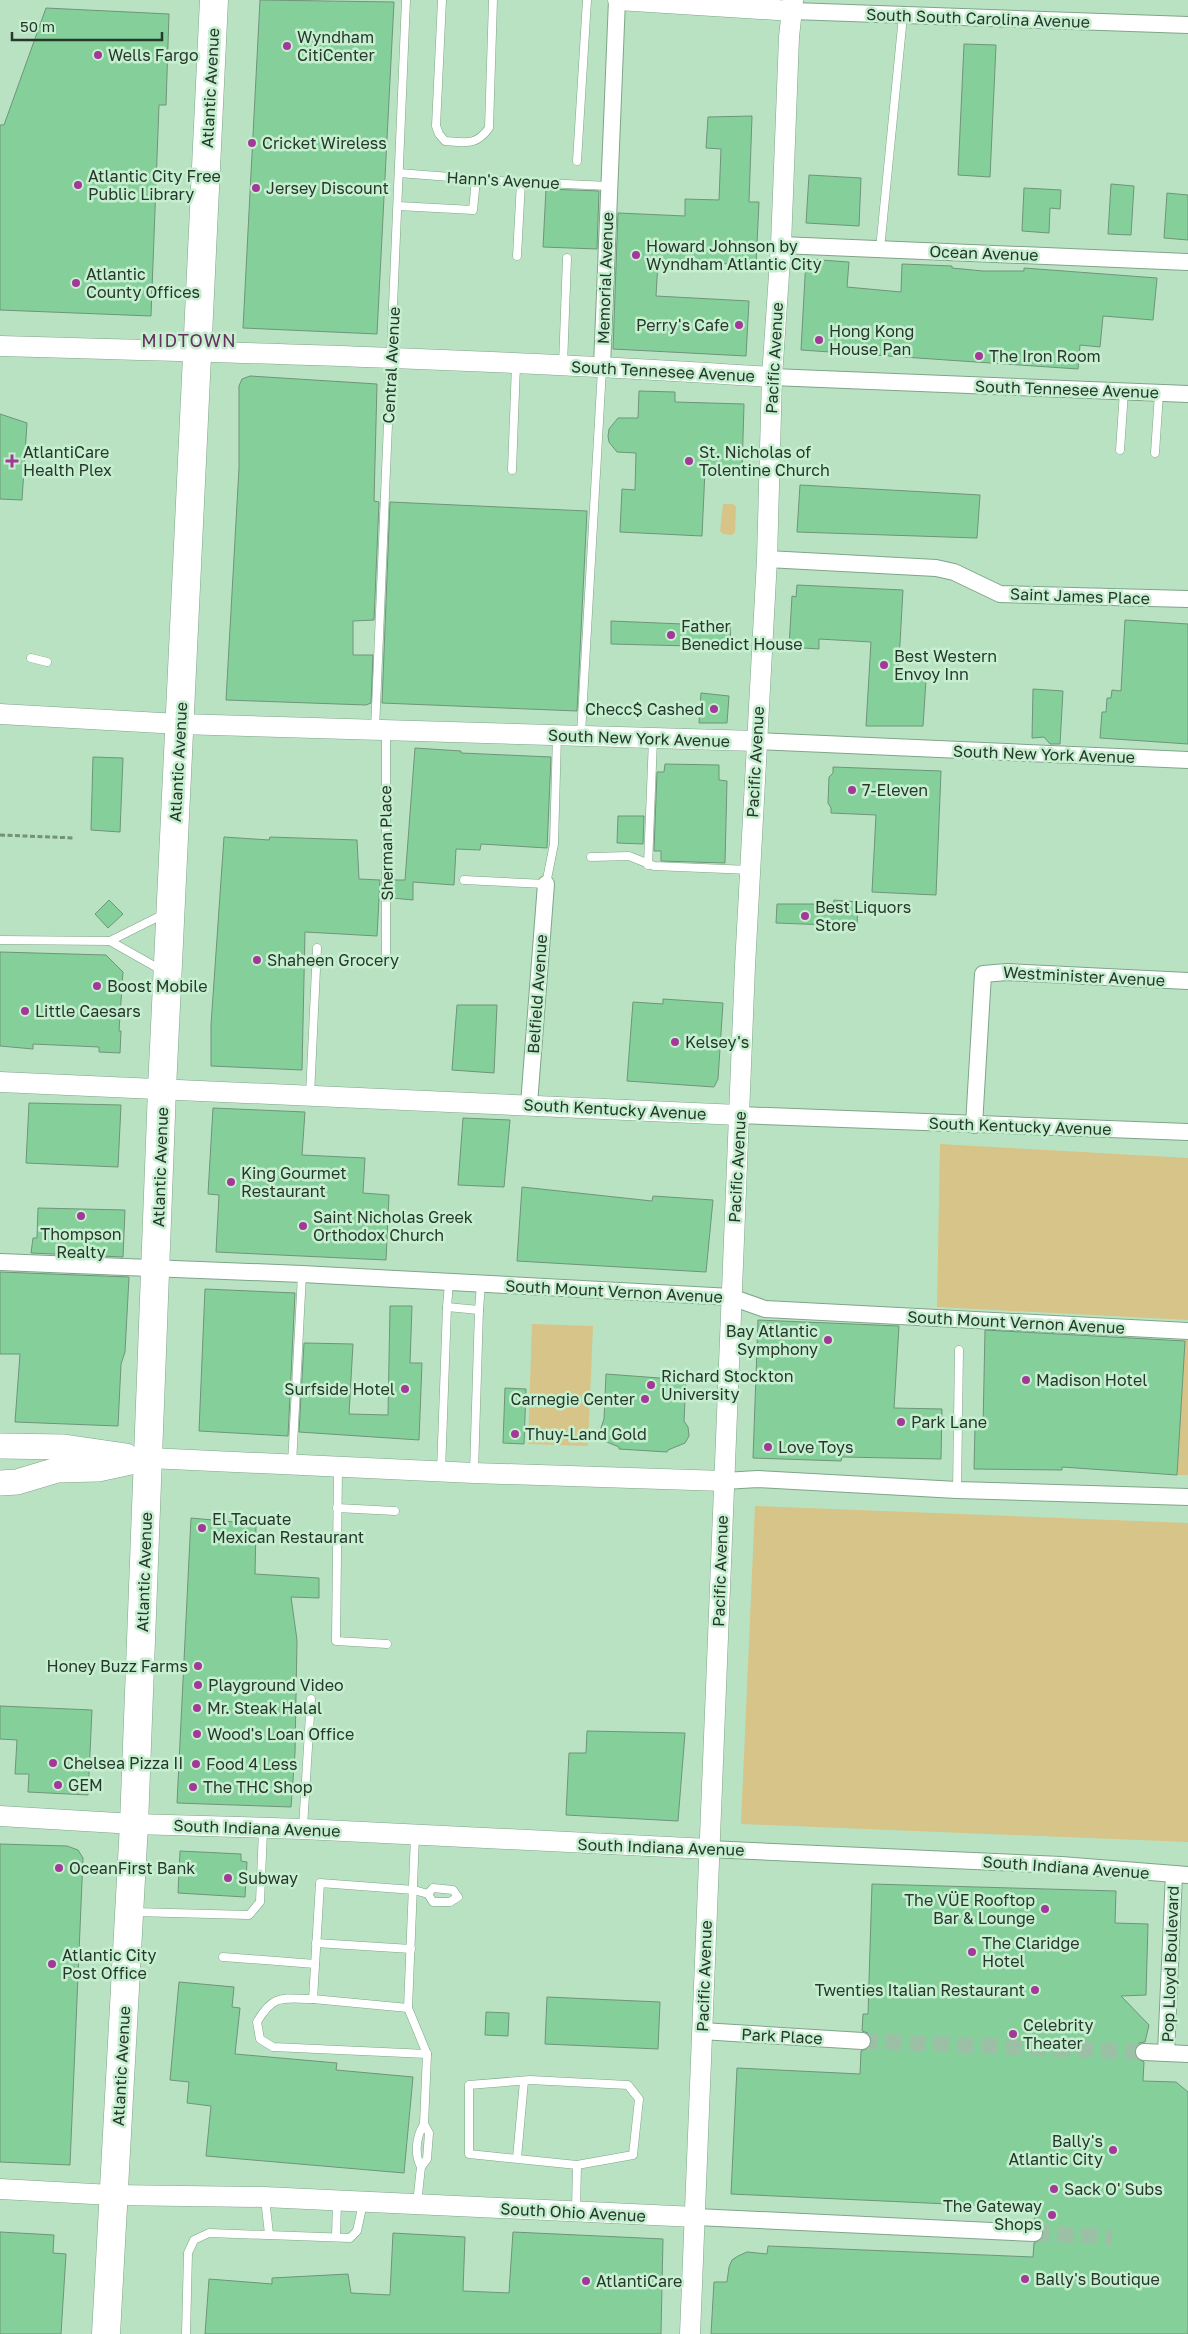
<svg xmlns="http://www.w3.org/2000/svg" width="1188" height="2334" viewBox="0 0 1188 2334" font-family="'Golos Text',sans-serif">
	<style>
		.green { fill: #d6c488 }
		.building { fill: #85d09a; stroke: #6e9579 }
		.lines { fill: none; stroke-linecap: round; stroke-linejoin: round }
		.minor-tunnel { stroke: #9cc0a5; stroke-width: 16; stroke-dasharray: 16 8; stroke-linecap: butt }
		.service-casing { stroke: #7ea588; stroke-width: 9 }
		.minor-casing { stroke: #7ea588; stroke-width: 18 }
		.tertiary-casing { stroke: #7ea588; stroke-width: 21 }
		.primary-casing { stroke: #7ea588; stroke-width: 26 }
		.trunk-casing { stroke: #7ea588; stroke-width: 29 }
		.path { stroke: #73917b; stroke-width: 3; stroke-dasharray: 5 2.5; stroke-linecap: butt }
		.service { stroke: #fff; stroke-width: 8 }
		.minor { stroke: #fff; stroke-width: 16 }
		.tertiary { stroke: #fff; stroke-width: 20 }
		.primary { stroke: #fff; stroke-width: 25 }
		.trunk { stroke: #fff; stroke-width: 28 }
		.poi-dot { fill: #a43898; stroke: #c6efd0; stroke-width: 2 }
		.labels { text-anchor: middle; stroke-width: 5; stroke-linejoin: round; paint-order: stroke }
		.street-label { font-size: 16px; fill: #26372b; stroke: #c6efd0 }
		.poi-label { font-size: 16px; fill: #26372b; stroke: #c6efd0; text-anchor: start }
		.neighbourhood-label { font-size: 18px; letter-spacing: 1px; fill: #673160; stroke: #c6efd0 }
	</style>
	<rect width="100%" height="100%" fill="#b9e2c3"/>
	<g class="green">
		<polygon points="723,504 733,504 736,507 735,532 732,535 723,534 720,531"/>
		<polygon points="940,1144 1188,1158 1188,1320 937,1307"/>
		<polygon points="532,1324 593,1326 588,1446 528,1444"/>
		<polygon points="1185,1339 1188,1339 1188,1475 1177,1475"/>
		<polygon points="755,1506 1188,1523 1188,1842 741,1824"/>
	</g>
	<g class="building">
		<polygon points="260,0 394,2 377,334 243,328"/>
		<polygon points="46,8 169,14 166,105 159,105 151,316 0,310 0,125 4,125"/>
		<polygon points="964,44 996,45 990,177 958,175"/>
		<polygon points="752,116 749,202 759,202 756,265 658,261 656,296 749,301 746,356 613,349 618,213 685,216 685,199 719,200 721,149 706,148 708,117"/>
		<polygon points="809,175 861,178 859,226 806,223"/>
		<polygon points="1111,184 1134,186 1131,235 1108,234"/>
		<polygon points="1024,188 1061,190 1060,209 1050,208 1049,233 1022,231"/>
		<polygon points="546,189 599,191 597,249 543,247"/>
		<polygon points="1167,193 1188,195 1188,240 1164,238"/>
		<polygon points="806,259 849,262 847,287 901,292 902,264 952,266 952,268 983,271 1024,271 1024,268 1157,278 1153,320 1103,316 1100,347 1080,345 1078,369 801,350"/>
		<polygon points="250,376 377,384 374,501 379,502 374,620 353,621 353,655 373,655 371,703 366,705 226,700 239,468 239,386 242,379"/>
		<polygon points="639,391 675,392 675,402 744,404 742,471 705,470 702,536 620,532 622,489 635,490 636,453 617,452 609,442 608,436 609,429 618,418 638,418"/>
		<polygon points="0,414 27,423 22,500 0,499"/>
		<polygon points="800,485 980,495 977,538 797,532"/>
		<polygon points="390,502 587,511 577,711 382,703"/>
		<polygon points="797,585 903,590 898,678 926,680 923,726 866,726 871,642 819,639 819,649 789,647 792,596 796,597"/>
		<polygon points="1125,620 1188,624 1188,744 1100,738 1102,712 1106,712 1107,698 1111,698 1112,690 1121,691"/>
		<polygon points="611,621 730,626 731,647 611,644"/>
		<polygon points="1033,689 1063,691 1060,744 1050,744 1044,737 1032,738"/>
		<polygon points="701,693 729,696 727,723 699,723"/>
		<polygon points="415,748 461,751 461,753 551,757 547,848 481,844 480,850 456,849 454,885 413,882 413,900 392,898 392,880 405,880"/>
		<polygon points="93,757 123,758 120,832 91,830"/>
		<polygon points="665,764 719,765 719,780 727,781 725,863 661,861 661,851 654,851 657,772 664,772"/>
		<polygon points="833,767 941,771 936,895 872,892 876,815 831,813 831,808 828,803 829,777 833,773"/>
		<polygon points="618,816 644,816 643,844 617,843"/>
		<polygon points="224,837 269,840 270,837 357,840 359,879 380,880 377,936 305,932 302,1070 211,1066 211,1025"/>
		<polygon points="109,900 123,914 108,928 95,914"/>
		<polygon points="834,900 858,902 857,926 776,923 777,904 833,904"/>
		<polygon points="0,952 106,955 123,972 119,1031 121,1031 120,1053 99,1052 99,1047 33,1044 33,1049 0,1046"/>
		<polygon points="663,999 723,1003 718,1079 714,1087 627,1081 633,1002 663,1004"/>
		<polygon points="457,1005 497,1005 494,1073 452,1070"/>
		<polygon points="29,1103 121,1105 118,1167 26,1163"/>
		<polygon points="213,1108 305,1112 302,1155 365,1158 363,1193 389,1195 386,1260 216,1252 219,1195 208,1194"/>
		<polygon points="463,1118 510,1120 504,1187 458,1185"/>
		<polygon points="522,1187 652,1201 653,1196 713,1200 706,1272 517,1261"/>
		<polygon points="38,1208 125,1210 123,1257 31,1253 33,1238 37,1238"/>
		<polygon points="0,1272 129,1277 125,1352 121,1364 118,1426 15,1422 20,1354 0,1354"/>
		<polygon points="205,1289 295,1293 288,1436 199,1431"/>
		<polygon points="390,1306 412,1306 410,1363 422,1363 419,1440 299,1432 304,1343 353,1344 349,1414 388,1415"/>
		<polygon points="758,1320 899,1326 894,1408 942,1409 941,1459 842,1457 841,1461 753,1458"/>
		<polygon points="985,1330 1185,1341 1177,1475 1062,1467 1062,1470 974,1469 975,1427 983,1427"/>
		<polygon points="606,1374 686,1380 684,1421 688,1427 689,1436 685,1443 668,1450 667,1452 619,1449 619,1447 602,1440 599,1434 604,1419"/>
		<polygon points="505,1388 526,1389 524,1444 503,1443"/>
		<polygon points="191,1518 256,1524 255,1574 319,1578 319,1598 291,1597 297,1640 295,1753 291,1807 177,1803"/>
		<polygon points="0,1706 92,1710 88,1795 28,1792 29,1774 15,1774 17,1740 0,1739"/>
		<polygon points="587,1731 685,1733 678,1821 566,1815 569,1753 586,1753"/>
		<polygon points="0,1844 67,1846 78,1850 83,1858 70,2165 0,2162"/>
		<polygon points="180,1851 241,1854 241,1861 247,1862 245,1897 178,1893"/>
		<polygon points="872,1884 1116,1891 1115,1923 1148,1924 1146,1995 1121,1996 1149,2025 1145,2042 1139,2043 1134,2051 1135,2057 1144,2062 1143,2081 1176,2082 1188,2092 1188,2334 711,2334 714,2282 727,2282 729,2267 732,2260 738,2256 747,2252 767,2254 768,2246 1033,2257 1034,2243 1043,2238 1043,2228 1034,2223 1035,2208 731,2194 737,2068 860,2074 861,2051 870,2047 872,2041 868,2033 862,2031 863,2014 868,2014"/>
		<polygon points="179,1982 234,1987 232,2007 240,2008 235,2054 337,2063 336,2070 413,2077 404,2173 206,2156 211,2106 187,2103 189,2082 170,2080"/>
		<polygon points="547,1997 660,2002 658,2049 545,2044"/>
		<polygon points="486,2012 509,2013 508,2036 485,2035"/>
		<polygon points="0,2232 54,2235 53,2253 66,2254 61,2334 0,2334"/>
		<polygon points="513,2232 663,2239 661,2334 205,2334 209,2279 272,2284 272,2278 348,2274 351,2293 390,2295 393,2233 465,2237 463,2291 509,2293"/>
	</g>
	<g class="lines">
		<g class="minor-tunnel">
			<polyline points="862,2041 1144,2052"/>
			<polyline points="1034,2233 1112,2237"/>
		</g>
		<g class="service-casing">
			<g id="service">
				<path d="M 442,0 L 436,126 L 439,134 L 445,141 C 465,142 475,147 489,128 L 493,0"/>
				<polyline points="577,161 587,0"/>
				<polyline points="399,173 501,181 608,186"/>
				<polyline points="398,206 473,210 476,179"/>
				<polyline points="880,249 903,16"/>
				<polyline points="517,256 521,182"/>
				<polyline points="563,365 567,258"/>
				<polyline points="1120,450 1124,391"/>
				<polyline points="1155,453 1159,393"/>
				<polyline points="512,470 516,365"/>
				<polyline points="31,658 47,662"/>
				<polyline points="375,730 406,0"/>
				<polyline points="386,730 386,957"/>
				<polyline points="581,734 602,369"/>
				<polyline points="591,857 629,856 654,866 750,870"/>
				<polyline points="648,865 653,739"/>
				<polyline points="464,880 546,884 554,844 557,735"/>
				<polyline points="0,940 110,941 164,914"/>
				<polyline points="110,941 163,971"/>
				<polyline points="310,1095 317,948"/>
				<polyline points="447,1307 449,1282"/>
				<polyline points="479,1310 481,1284"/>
				<polyline points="292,1464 302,1274"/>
				<polyline points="338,1468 336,1641 387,1644"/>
				<polyline points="441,1471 447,1307 479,1310 474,1471"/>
				<polyline points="957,1490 959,1350"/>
				<polyline points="337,1508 395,1511"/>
				<polyline points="303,1827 311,1699"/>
				<path d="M 415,1836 L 408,2008 L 427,2054 L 424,2124 C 416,2137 414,2154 421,2167"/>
				<polyline points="133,1912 249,1915 260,1902 263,1830"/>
				<polyline points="316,1943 411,1949"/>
				<polyline points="223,1957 315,1964"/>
				<path d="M 313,1999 C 283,1999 274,1993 257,2022 L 260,2039 L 273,2047 L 427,2054"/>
				<polyline points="408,2008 313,1999 320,1883 414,1890 428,1894 433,1902 450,1902 458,1897 453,1890 433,1888 428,1894"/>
				<polyline points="517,2158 524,2081"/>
				<polyline points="265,2199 269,2234"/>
				<polyline points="417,2203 421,2167 427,2159 429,2133 424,2124"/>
				<polyline points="576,2210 577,2165 469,2154 469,2085 530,2080 628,2085 639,2099 633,2155 577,2165"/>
				<polyline points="336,2237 337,2202"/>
				<polyline points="186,2334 188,2253 194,2240 209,2233 350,2238 357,2231 363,2203"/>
			</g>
		</g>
		<g class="minor-casing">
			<g id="minor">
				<polyline points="793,11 1188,25"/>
				<polyline points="781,245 1188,262"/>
				<polyline points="602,366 617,0"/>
				<polyline points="772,377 1188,394"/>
				<polyline points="767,559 936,568 954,572 1000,594 1188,599"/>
				<polyline points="756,741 1188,760"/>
				<polyline points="529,1104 546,884"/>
				<polyline points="739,1115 1188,1132"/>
				<polyline points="974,1125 983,974 1007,972 1188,981"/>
				<polyline points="0,1262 302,1274 713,1296 731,1297 765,1309 1188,1331"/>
				<polyline points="724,1481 758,1479 957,1490 1188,1497"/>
				<polyline points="709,1849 1061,1865 1188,1875"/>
				<polyline points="702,2031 862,2041"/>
				<polyline points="1144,2052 1188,2054"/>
				<polyline points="1166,2053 1174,1874"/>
				<polyline points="696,2217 1034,2233"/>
			</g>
		</g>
		<g class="tertiary-casing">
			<g id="tertiary">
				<polyline points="618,0 793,11"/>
				<path d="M 0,346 C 258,353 515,360 772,377"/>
				<polyline points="0,714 179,724 756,741"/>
				<polyline points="0,1082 739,1115"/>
				<polyline points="149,1458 474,1473 724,1481"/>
				<polyline points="0,1816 134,1824 303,1829 709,1849"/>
				<polyline points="0,2189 112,2195 264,2197 696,2217"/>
				<polyline points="690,2334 745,966 767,559 772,377 781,245 789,37 793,0"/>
			</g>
		</g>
		<g class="primary-casing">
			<g id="primary">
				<polyline points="0,1446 64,1447 126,1456"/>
				<polyline points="0,1483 17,1482 57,1470 98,1469 149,1458"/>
			</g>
		</g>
		<g class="trunk-casing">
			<polyline id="trunk" points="106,2334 134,1824 162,1089 214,0"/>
		</g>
		<polyline class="path" points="0,835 75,838"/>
		<use href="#service" class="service"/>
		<use href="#minor" class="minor"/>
		<use href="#tertiary" class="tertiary"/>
		<use href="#primary" class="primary"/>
		<use href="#trunk" class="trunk"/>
	</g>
	<g class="poi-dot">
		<circle cx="287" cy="46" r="5"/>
		<circle cx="98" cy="55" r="5"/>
		<circle cx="252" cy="143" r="5"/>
		<circle cx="78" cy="185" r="5"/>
		<circle cx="256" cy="188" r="5"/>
		<circle cx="636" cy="255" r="5"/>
		<circle cx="76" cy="283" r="5"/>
		<circle cx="739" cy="325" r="5"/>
		<circle cx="819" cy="340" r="5"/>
		<circle cx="979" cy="356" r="5"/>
		<path d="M9.5 453.5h5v5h5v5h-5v5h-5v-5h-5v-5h5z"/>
		<circle cx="689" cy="461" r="5"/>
		<circle cx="671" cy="635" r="5"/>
		<circle cx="884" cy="665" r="5"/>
		<circle cx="714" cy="709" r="5"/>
		<circle cx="852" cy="790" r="5"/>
		<circle cx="805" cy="916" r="5"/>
		<circle cx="257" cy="960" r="5"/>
		<circle cx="97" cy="986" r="5"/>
		<circle cx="25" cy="1011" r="5"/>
		<circle cx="675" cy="1042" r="5"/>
		<circle cx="231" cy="1182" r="5"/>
		<circle cx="81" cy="1216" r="5"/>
		<circle cx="303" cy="1226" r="5"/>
		<circle cx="828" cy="1340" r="5"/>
		<circle cx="1026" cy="1380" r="5"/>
		<circle cx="651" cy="1385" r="5"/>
		<circle cx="405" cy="1389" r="5"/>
		<circle cx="645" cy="1399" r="5"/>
		<circle cx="901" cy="1422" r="5"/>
		<circle cx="515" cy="1434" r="5"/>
		<circle cx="768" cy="1447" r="5"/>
		<circle cx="202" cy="1528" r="5"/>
		<circle cx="198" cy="1666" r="5"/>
		<circle cx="198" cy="1685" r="5"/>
		<circle cx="197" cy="1708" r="5"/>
		<circle cx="197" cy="1734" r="5"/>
		<circle cx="53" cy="1763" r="5"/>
		<circle cx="196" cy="1764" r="5"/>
		<circle cx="58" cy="1785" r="5"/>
		<circle cx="193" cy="1787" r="5"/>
		<circle cx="59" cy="1868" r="5"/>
		<circle cx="228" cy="1878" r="5"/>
		<circle cx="1045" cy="1909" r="5"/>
		<circle cx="972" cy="1952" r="5"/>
		<circle cx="52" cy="1964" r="5"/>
		<circle cx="1035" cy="1990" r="5"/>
		<circle cx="1013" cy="2034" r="5"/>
		<circle cx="1113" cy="2150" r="5"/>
		<circle cx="1054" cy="2189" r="5"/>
		<circle cx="1052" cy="2215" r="5"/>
		<circle cx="1025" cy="2279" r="5"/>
		<circle cx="586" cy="2281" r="5"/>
	</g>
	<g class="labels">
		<g class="street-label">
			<text transform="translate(978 18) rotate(2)" y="6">South South Carolina Avenue</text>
			<text transform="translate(210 88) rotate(-87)" y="6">Atlantic Avenue</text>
			<text transform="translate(503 180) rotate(3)" y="6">Hann's Avenue</text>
			<text transform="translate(984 253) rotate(2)" y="6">Ocean Avenue</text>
			<text transform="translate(605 278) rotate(-88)" y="6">Memorial Avenue</text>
			<text transform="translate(774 358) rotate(-87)" y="6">Pacific Avenue</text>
			<text transform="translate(391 365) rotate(-87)" y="6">Central Avenue</text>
			<text transform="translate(663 371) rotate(3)" y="6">South Tennesee Avenue</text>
			<text transform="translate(1067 389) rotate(2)" y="6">South Tennesee Avenue</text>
			<text transform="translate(1080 596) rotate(2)" y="6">Saint James Place</text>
			<text transform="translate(639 738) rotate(2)" y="6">South New York Avenue</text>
			<text transform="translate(1044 754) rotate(2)" y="6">South New York Avenue</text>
			<text transform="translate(178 762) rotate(-87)" y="6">Atlantic Avenue</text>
			<text transform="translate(755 762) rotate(-87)" y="6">Pacific Avenue</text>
			<text transform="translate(386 843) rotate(-91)" y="6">Sherman Place</text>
			<text transform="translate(1084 976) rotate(3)" y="6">Westminister Avenue</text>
			<text transform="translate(537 994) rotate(-86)" y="6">Belfield Avenue</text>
			<text transform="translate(615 1109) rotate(3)" y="6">South Kentucky Avenue</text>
			<text transform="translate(1020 1126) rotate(2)" y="6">South Kentucky Avenue</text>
			<text transform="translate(160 1167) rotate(-88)" y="6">Atlantic Avenue</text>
			<text transform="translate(737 1167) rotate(-87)" y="6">Pacific Avenue</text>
			<text transform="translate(614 1291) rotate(3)" y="6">South Mount Vernon Avenue</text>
			<text transform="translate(1016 1322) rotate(3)" y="6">South Mount Vernon Avenue</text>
			<text transform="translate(720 1571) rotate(-88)" y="6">Pacific Avenue</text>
			<text transform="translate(144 1572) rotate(-88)" y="6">Atlantic Avenue</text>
			<text transform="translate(257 1828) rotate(2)" y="6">South Indiana Avenue</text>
			<text transform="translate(661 1847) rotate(2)" y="6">South Indiana Avenue</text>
			<text transform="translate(1066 1867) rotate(4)" y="6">South Indiana Avenue</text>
			<text transform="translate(1170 1964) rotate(-88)" y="6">Pop Lloyd Boulevard</text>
			<text transform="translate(704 1976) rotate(-88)" y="6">Pacific Avenue</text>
			<text transform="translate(782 2036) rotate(3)" y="6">Park Place</text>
			<text transform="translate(121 2066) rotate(-87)" y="6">Atlantic Avenue</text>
			<text transform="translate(573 2212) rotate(3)" y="6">South Ohio Avenue</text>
		</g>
		<g class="poi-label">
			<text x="297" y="43">Wyndham<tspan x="297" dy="18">CitiCenter</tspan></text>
			<text x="108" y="61">Wells Fargo</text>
			<text x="262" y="149">Cricket Wireless</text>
			<text x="88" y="182">Atlantic City Free<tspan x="88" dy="18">Public Library</tspan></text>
			<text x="266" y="194">Jersey Discount</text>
			<text x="646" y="252">Howard Johnson by<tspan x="646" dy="18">Wyndham Atlantic City</tspan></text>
			<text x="86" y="280">Atlantic<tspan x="86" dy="18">County Offices</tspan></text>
			<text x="729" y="331" text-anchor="end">Perry's Cafe</text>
			<text x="829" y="337">Hong Kong<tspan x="829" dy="18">House Pan</tspan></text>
			<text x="989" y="362">The Iron Room</text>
			<text x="23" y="458">AtlantiCare<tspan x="23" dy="18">Health Plex</tspan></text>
			<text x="699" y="458">St. Nicholas of<tspan x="699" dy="18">Tolentine Church</tspan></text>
			<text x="681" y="632">Father<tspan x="681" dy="18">Benedict House</tspan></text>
			<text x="894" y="662">Best Western<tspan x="894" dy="18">Envoy Inn</tspan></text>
			<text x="704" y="715" text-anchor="end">Checc$ Cashed</text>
			<text x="862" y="796">7-Eleven</text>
			<text x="815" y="913">Best Liquors<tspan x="815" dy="18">Store</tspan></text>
			<text x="267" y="966">Shaheen Grocery</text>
			<text x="107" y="992">Boost Mobile</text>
			<text x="35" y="1017">Little Caesars</text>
			<text x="685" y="1048">Kelsey's</text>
			<text x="241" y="1179">King Gourmet<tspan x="241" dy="18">Restaurant</tspan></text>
			<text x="313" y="1223">Saint Nicholas Greek<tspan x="313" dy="18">Orthodox Church</tspan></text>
			<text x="81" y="1240" text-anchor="middle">Thompson<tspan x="81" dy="18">Realty</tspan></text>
			<text x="818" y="1337" text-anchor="end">Bay Atlantic<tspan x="818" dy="18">Symphony</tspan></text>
			<text x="661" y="1382">Richard Stockton<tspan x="661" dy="18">University</tspan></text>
			<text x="1036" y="1386">Madison Hotel</text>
			<text x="395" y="1395" text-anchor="end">Surfside Hotel</text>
			<text x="635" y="1405" text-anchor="end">Carnegie Center</text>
			<text x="911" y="1428">Park Lane</text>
			<text x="525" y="1440">Thuy-Land Gold</text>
			<text x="778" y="1453">Love Toys</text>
			<text x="212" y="1525">El Tacuate<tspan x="212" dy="18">Mexican Restaurant</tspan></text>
			<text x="188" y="1672" text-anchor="end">Honey Buzz Farms</text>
			<text x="208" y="1691">Playground Video</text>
			<text x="207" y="1714">Mr. Steak Halal</text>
			<text x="207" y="1740">Wood's Loan Office</text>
			<text x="63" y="1769">Chelsea Pizza II</text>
			<text x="206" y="1770">Food 4 Less</text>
			<text x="68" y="1791">GEM</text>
			<text x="203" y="1793">The THC Shop</text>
			<text x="69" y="1874">OceanFirst Bank</text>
			<text x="238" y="1884">Subway</text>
			<text x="1035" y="1906" text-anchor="end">The VÜE Rooftop<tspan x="1035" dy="18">Bar &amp; Lounge</tspan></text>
			<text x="982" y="1949">The Claridge<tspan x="982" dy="18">Hotel</tspan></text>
			<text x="62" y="1961">Atlantic City<tspan x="62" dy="18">Post Office</tspan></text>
			<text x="1025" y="1996" text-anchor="end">Twenties Italian Restaurant</text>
			<text x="1023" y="2031">Celebrity<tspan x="1023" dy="18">Theater</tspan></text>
			<text x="1103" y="2147" text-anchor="end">Bally's<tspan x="1103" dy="18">Atlantic City</tspan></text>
			<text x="1064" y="2195">Sack O' Subs</text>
			<text x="1042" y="2212" text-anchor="end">The Gateway<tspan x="1042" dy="18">Shops</tspan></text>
			<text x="1035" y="2285">Bally's Boutique</text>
			<text x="596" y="2287">AtlantiCare</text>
		</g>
		<g class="neighbourhood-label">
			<text x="189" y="347">MIDTOWN</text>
		</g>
	</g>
	<path d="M12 32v8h150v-8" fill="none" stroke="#26372b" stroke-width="2.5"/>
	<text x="20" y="32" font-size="15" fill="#26372b" stroke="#c6efd0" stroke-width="4" paint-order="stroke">50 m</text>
</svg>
